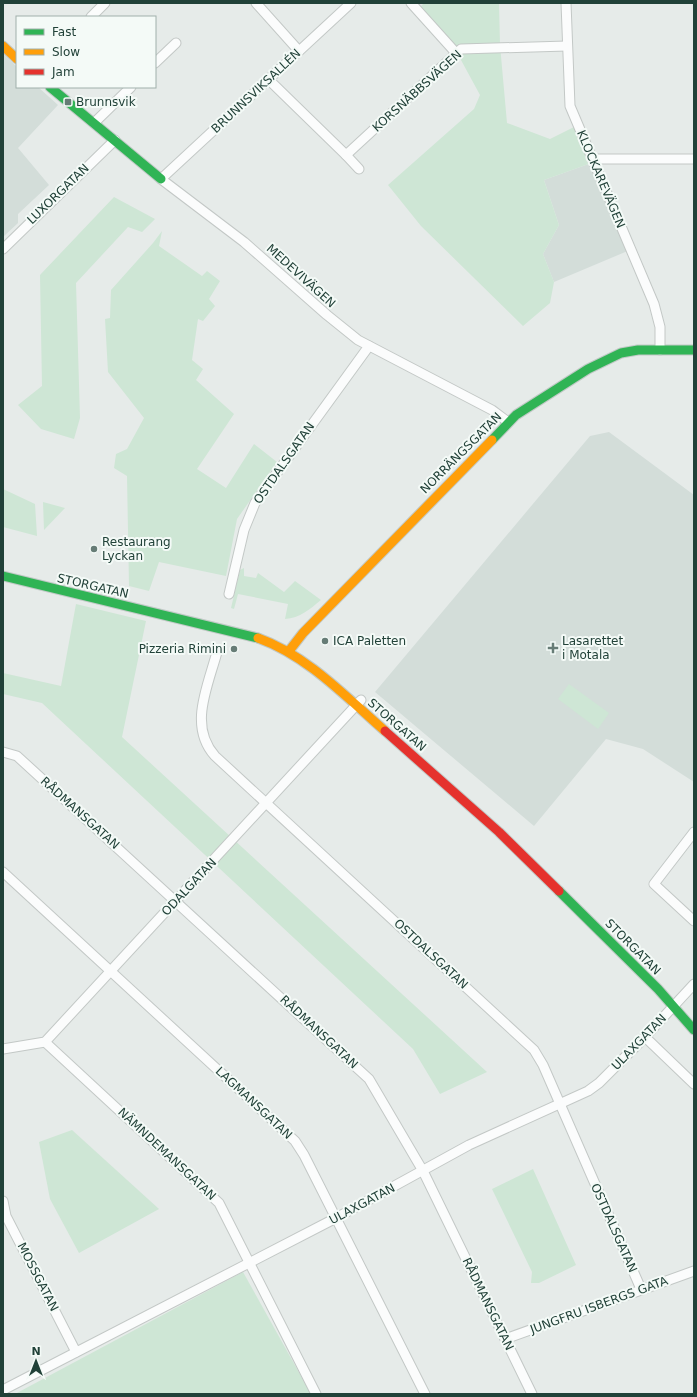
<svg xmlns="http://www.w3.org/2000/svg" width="697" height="1397" viewBox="0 0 697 1397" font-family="'DejaVu Sans',sans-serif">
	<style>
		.built { fill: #d3ddd9 }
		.green { fill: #cee6d5 }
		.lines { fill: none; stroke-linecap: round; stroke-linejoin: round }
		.street-casing { stroke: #c3c8c6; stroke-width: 11 }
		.fast-casing { stroke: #c1c9c6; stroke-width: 11 }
		.slow-casing { stroke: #c1c9c6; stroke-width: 11 }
		.jam-casing { stroke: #c1c9c6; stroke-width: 11 }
		.street { stroke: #fbfcfc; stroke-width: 9 }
		.fast { stroke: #30b455; stroke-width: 9 }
		.slow { stroke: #ff9f0a; stroke-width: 9 }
		.jam { stroke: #e5322d; stroke-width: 9 }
		.poi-dot { fill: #667c76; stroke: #f4faf7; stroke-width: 1.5 }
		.labels { text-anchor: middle; stroke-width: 4; stroke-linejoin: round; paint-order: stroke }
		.street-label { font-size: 12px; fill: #214138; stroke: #f4faf7 }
		.poi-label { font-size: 12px; fill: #214138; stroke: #f4faf7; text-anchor: start }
	</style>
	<rect width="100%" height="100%" fill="#e6ebe9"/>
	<g class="built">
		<polygon points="3,54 17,67 17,87 38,87 58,105 18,148 49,185 18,214 18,223 3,237"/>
		<polygon points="597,161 630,250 554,282 543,254 559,225 544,180"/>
		<polygon points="609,432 694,495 694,782 643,749 606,739 534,826 375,692 590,436"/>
	</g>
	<g class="green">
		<polygon points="424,3 499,3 500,45 507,123 550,139 580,124 597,161 544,180 559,225 543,254 554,282 550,303 523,326 421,226 388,185 474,109 480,95 455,49 419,8"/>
		<polygon points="114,197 155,219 142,232 128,227 76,283 80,418 74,439 41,429 18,405 42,386 40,275"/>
		<polygon points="162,231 159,246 202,276 207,271 220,281 209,299 215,306 203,321 198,319 192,360 203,369 196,380 234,414 197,469 226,488 254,444 277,462 237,519 226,576 159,562 149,591 129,586 127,476 114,468 116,454 127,449 144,418 108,372 105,319 110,318 111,290 153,243"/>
		<polygon points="3,489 35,504 37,536 3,527"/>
		<polygon points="43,502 65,508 44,530"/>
		<path d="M 244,568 L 244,576 L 256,578 L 258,573 L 284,592 L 295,581 L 321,600 C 310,609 300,618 285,619 L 288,604 L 238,594 L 234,609 L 231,608 L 240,570 Z"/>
		<polygon points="76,604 146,621 122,737 487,1072 440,1094 413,1049 42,703 3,694 3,673 61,686"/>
		<polygon points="569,684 609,713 598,729 558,699"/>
		<polygon points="72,1130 159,1209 79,1253 50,1199 39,1142"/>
		<polygon points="533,1169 576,1265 539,1283 531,1283 532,1272 492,1189"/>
		<polygon points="243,1272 311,1394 15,1394"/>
	</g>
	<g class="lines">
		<g class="street-casing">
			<g id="street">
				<polyline points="256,3 299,51"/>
				<polyline points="351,3 161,179 244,242 327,315 358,340 492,410 508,422"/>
				<polyline points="411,3 456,53"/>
				<polyline points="566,3 570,106 654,304 660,327 660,350"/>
				<polyline points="91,17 105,3"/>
				<polyline points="155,63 176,43"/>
				<polyline points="268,79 346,155 461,49 567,46"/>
				<polyline points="94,123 131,87"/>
				<polyline points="346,155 359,169"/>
				<polyline points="592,159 694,159"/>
				<polyline points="3,249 115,140"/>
				<polyline points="229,594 244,530 255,503 369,346"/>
				<path d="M 217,652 C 208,686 188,726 215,756 L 534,1050 L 543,1065 L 641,1289"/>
				<polyline points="3,752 17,756 369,1079 423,1171 532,1394"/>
				<polyline points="694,832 654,884 694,921"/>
				<polyline points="3,872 295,1141 304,1155 425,1394"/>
				<polyline points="645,1037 694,1084"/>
				<polyline points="45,1042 219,1203 316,1394"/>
				<polyline points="3,1049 45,1042 361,700"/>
				<polyline points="3,1201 6,1216 76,1352"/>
				<polyline points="505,1339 694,1271"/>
				<polyline points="3,1390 336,1218 469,1145 588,1091 599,1083 645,1037 694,984"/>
			</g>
		</g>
		<g class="fast-casing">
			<g id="fast">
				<polyline points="50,87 161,179"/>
				<polyline points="492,440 516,415 588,369 621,353 638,350 694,350"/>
				<polyline points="3,576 258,638"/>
				<polyline points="559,891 658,989 694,1030"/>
			</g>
		</g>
		<g class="slow-casing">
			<g id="slow">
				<polyline points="3,46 17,59"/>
				<path d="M 258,638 C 308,656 346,697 385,731"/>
				<polyline points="289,651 303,633 492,440"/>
			</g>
		</g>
		<g class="jam-casing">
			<polyline id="jam" points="385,731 499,832 559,891"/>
		</g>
		<use href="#street" class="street"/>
		<use href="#fast" class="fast"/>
		<use href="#slow" class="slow"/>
		<use href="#jam" class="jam"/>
	</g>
	<g class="poi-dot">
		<rect x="64" y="98" width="8" height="8" rx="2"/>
		<circle cx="94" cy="549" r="4"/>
		<circle cx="325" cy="641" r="4"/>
		<path d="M551 642h4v4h4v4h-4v4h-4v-4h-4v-4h4z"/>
		<circle cx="234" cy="649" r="4"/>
	</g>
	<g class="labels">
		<g class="street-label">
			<text transform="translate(256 91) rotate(-43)" y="4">BRUNNSVIKSALLÉN</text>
			<text transform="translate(417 91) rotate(-42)" y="4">KORSNÄBBSVÄGEN</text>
			<text transform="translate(601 179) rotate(67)" y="4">KLOCKAREVÄGEN</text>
			<text transform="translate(58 194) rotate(-44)" y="4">LUXORGATAN</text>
			<text transform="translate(301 276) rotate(42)" y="4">MEDEVIVÄGEN</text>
			<text transform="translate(461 453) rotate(-45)" y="4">NORRÄNGSGATAN</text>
			<text transform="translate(284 463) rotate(-55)" y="4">OSTDALSGATAN</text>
			<text transform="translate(93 586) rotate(13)" y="4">STORGATAN</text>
			<text transform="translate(397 725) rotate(41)" y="4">STORGATAN</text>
			<text transform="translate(80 813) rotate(42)" y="4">RÅDMANSGATAN</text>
			<text transform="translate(189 887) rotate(-47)" y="4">ODALGATAN</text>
			<text transform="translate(633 947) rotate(45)" y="4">STORGATAN</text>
			<text transform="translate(431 954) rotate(43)" y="4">OSTDALSGATAN</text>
			<text transform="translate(319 1032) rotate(43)" y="4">RÅDMANSGATAN</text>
			<text transform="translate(639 1042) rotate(-46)" y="4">ULAXGATAN</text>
			<text transform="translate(254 1103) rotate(43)" y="4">LAGMANSGATAN</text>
			<text transform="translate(167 1154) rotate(43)" y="4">NÄMNDEMANSGATAN</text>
			<text transform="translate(362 1204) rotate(-28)" y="4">ULAXGATAN</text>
			<text transform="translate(614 1228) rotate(66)" y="4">OSTDALSGATAN</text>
			<text transform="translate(38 1277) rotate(63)" y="4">MOSSGATAN</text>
			<text transform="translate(488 1304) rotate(64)" y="4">RÅDMANSGATAN</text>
			<text transform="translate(599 1305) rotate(-20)" y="4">JUNGFRU ISBERGS GATA</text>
		</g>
		<g class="poi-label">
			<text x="76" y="106">Brunnsvik</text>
			<text x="102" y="546">Restaurang<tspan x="102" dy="14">Lyckan</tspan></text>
			<text x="333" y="645">ICA Paletten</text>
			<text x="562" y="645">Lasarettet<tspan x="562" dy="14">i Motala</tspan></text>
			<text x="226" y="653" text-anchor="end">Pizzeria Rimini</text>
		</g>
	</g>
	<rect width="697" height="1397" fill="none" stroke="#214138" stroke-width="8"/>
	<rect x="16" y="16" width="140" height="72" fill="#f4faf7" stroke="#a0b0ab"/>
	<rect x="24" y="29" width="20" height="6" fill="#30b455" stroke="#a0b0ab"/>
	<text x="52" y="36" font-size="12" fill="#214138">Fast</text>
	<rect x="24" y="49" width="20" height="6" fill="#ff9f0a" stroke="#a0b0ab"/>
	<text x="52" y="56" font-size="12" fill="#214138">Slow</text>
	<rect x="24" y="69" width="20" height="6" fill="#e5322d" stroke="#a0b0ab"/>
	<text x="52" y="76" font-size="12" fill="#214138">Jam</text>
	<g transform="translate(36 1361)" stroke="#f4faf7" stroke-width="3" paint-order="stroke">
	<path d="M0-3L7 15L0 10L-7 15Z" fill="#214138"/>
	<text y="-6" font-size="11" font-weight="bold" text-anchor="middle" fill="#214138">N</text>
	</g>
</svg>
